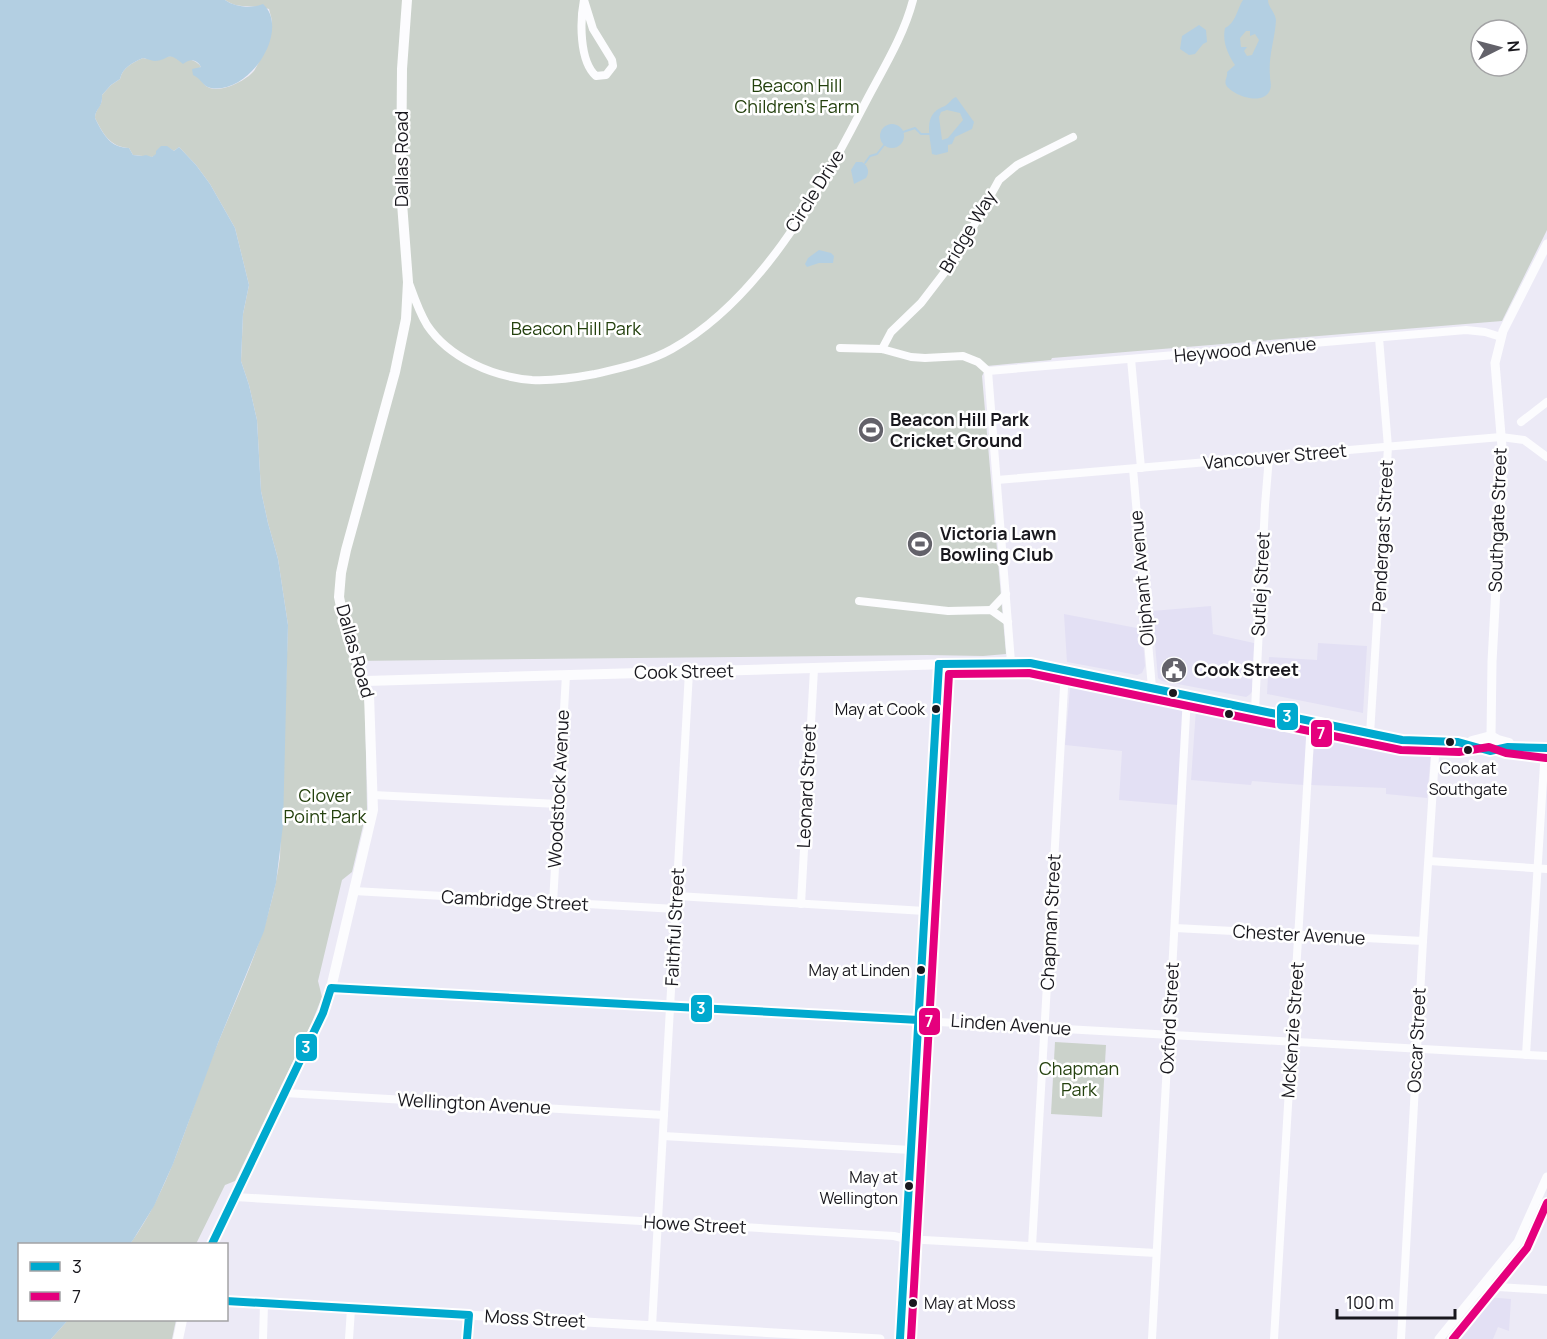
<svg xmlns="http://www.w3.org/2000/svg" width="1547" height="1339" viewBox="0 0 1547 1339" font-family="Manrope,sans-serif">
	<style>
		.built { fill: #e3e0f4 }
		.green { fill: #cbd2cb; fill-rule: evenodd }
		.water { fill: #b3cfe2; fill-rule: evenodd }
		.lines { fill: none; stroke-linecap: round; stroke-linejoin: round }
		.stream { stroke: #b3cfe2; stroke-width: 2 }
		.minor { stroke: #fcfcfe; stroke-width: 8 }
		.tertiary { stroke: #fcfcfe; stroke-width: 9 }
		.secondary { stroke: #fcfcfe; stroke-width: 10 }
		.bus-1-casing { stroke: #fff; stroke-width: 12 }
		.bus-2-casing { stroke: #fff; stroke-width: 12 }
		.bus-1 { stroke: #00a9ce; stroke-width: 8 }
		.bus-2 { stroke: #e5007d; stroke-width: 8 }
		.bus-dot { fill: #19181e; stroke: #fff; stroke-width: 2 }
		.labels { text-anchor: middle; stroke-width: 5; stroke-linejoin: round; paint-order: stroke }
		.bus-label { font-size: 16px; fill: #19181e; stroke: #fff; text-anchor: end }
		.park-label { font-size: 18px; fill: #24410e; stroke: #fff }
		.street-label { font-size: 18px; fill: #19181e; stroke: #fff }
		.poi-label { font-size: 18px; font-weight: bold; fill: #19181e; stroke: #fff; text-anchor: start }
		.line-badge { stroke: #fff; stroke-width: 2 }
		.badge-label { font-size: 16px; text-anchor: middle; font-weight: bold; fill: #fff }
	</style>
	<rect width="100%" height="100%" fill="#eceaf6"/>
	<g class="built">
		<polygon points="1211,606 1213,634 1254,643 1252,692 1249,695 1246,697 1162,681 1158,678 1152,611"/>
		<polygon points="1064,614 1142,629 1145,666 1142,673 1137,675 1067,662"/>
		<polygon points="1318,643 1367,646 1363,713 1267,694 1269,657 1317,660"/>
		<polygon points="1077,682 1178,701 1182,705 1184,712 1178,805 1119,800 1122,751 1065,745 1070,689 1072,683"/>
		<polygon points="1196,709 1307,728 1304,785 1252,781 1251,785 1191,780"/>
		<polygon points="1315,730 1431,753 1427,798 1386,794 1386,788 1311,785"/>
		<polygon points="1486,1297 1511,1299 1509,1331 1498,1327 1493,1339 1453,1339"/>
	</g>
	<g class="green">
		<path d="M 225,0 L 1547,0 L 1547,230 L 1502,321 L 1052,358 L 1051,360 L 987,366 L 982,376 L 1006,654 L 983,656 L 927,655 L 352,661 L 363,691 L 365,704 L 367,809 L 352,872 L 342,880 L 318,981 L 322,997 L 312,1022 L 235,1181 L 225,1185 L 196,1244 L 130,1244 C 169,1191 186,1125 209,1065 C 237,994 270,934 280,857 L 288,625 L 278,559 L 268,523 L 261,491 L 257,420 L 249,385 L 241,361 L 243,314 L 249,285 L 235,228 L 210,184 L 196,165 L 179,147 L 174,151 L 169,148 L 152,157 L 133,155 L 129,148 C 110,147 103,134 95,118 C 95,108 103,107 102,95 L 111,85 L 120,79 C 123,67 132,63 143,58 C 158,62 160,56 172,56 C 180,56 198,60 201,67 L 197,69 C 200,75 201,82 206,86 C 218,95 245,81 253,72 C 260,64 272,33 272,23 C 272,18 270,14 269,9 C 252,4 239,10 225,0 ZM 1481,30 L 1517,30 L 1517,66 L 1481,66 Z"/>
		<polygon points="1055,1042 1106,1045 1102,1117 1051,1114"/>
		<polygon points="68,1320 176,1320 172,1339 51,1339"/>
	</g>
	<g class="water">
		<path d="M 0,0 L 225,0 C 235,7 251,9 263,4 C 291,29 250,95 211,88 C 203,87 201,78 193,75 L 192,69 L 201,67 C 197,59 190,58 183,64 C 165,49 170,61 154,61 C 150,60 147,59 143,58 C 132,63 123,67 120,79 L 111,85 L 102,95 C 103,108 95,108 95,118 C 103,134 110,148 129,148 L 133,155 L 142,156 L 146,155 L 152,157 L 156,154 L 156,151 L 161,146 L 167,146 L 174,151 L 179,147 L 196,165 L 210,184 L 235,228 L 249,285 L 243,314 L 241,361 L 249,385 L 257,420 L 261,491 L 268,523 L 278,559 L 288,625 L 283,825 L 276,883 L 264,931 L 218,1043 L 173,1164 L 154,1206 L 133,1240 L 130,1244 L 20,1244 L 20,1320 L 68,1320 L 51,1339 L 0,1339 Z"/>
		<path d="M 1243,0 L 1268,0 C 1268,7 1275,12 1276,20 C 1275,39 1268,57 1270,76 C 1270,81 1272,85 1270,90 C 1263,107 1232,95 1226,85 C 1224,80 1228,77 1227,72 L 1235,65 C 1228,54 1222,42 1225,28 C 1236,23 1237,9 1243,0 ZM 1246,31 L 1250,31 L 1250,36 L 1255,34 L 1259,40 L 1252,55 L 1247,56 L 1244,51 L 1247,47 L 1241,47 L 1240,38 Z"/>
		<polygon points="1199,25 1206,30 1207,42 1203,44 1195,54 1189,55 1180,49 1182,36"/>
		<path d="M 956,97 L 974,122 L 972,129 L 955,137 L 952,144 L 948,145 L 948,152 L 936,155 L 932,154 C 931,141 924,120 936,111 C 936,110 944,106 945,106 C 950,103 951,99 956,97 ZM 947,110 L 960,113 L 963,120 L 948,138 L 942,140 L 939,117 L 941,112 Z"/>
		<circle cx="892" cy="136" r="12"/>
		<path d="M 856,162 L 862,162 C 868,166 870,172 866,178 L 854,184 L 851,170 Z"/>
		<polygon points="819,250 831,253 834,256 833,263 819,263 807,267 805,264 808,258"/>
	</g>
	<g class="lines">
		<g class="stream">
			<polyline points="903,132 915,128 921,134 930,134"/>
			<polyline points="865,163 870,156 877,154 884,145"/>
		</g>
		<g class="minor">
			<path d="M 584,0 L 593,29 L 612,60 L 613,66 L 606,75 L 596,76 C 579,61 580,20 584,0 Z"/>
			<path d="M 409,283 C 414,297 419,312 427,325 C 449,358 493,377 532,380 C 553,381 574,378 595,374 C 621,368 649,362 672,349 C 758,301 818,195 861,111 C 879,75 903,39 913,0"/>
			<polyline points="840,348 882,349 911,357 925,358 963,356 978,362 988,371"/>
			<polyline points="882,349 891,332 921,303 957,256 999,180 1017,165 1073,137"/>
			<polyline points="1131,359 1141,468"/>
			<polyline points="988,371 1466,330 1485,332 1501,337"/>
			<polyline points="988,371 1011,662"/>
			<polyline points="1521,422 1547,402"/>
			<polyline points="1133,469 1152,688"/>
			<polyline points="997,480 1501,437 1524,440 1547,457"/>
			<polyline points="859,601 948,611 991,610 1008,622"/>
			<polyline points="991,610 1006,594"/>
			<polyline points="1255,710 1265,505 1269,457"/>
			<polyline points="1370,734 1388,447 1379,338"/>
			<polyline points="373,795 558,804"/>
			<polyline points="1429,861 1547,869"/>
			<polyline points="354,891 676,909"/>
			<polyline points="677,896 925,911"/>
			<polyline points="553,903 566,675"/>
			<polyline points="801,904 814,669"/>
			<polyline points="1175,928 1423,941"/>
			<polyline points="331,988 1547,1056"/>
			<polyline points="1526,1055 1545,748"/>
			<polyline points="285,1093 664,1115"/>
			<polyline points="663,1136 911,1150"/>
			<polyline points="235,1197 894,1236 906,1239 1156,1253"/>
			<polyline points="1032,1246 1065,670"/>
			<polyline points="1482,1286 1547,1290"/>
			<polyline points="652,1326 689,672"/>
			<polyline points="263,1339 264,1304"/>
			<polyline points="349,1339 351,1309"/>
			<polyline points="467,1339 469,1315"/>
			<polyline points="900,1339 939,664"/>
			<polyline points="1152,1339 1187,696"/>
			<polyline points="1274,1339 1311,722"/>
			<polyline points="1401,1339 1423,941 1436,741"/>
		</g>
		<g class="tertiary">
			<polyline points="1491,736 1492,662 1503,459 1495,363 1503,331 1547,244"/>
			<polyline points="226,1301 880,1339"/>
			<polyline points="1439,1339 1518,1242 1547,1177"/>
		</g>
		<g class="secondary">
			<polyline points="366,681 1018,662 1065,670 1402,740 1462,742 1484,747 1490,751 1508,747 1547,748"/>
			<polyline points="1472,741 1491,736 1498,740 1509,743"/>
			<polyline points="212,1244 323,1013 331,988 373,810 369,695 347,636 339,597 341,573 346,550 395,372 406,319 408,282 401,190 402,69 407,0"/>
			<polyline points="178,1339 182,1320"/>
		</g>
		<g class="bus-1-casing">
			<g id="bus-1">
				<polyline points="939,664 1030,663 1402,740 1458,742 1490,751 1508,747 1547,748"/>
				<polyline points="212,1244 323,1013 331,988 919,1020"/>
				<polyline points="226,1301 469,1315 467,1339"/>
				<polyline points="900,1339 939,664"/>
			</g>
		</g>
		<g class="bus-2-casing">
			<g id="bus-2">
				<polyline points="911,1339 949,674 1029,673 1401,750 1459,752 1489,747 1506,753 1546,758"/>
				<polyline points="1453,1339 1527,1248 1547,1203"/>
			</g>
		</g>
		<use href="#bus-1" class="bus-1"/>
		<use href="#bus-2" class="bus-2"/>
	</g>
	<defs>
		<g id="stadium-disc" transform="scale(1.35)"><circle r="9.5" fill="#63626a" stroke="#fff"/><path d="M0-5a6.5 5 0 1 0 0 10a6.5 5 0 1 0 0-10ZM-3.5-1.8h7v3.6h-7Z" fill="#fff"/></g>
		<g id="civic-disc" transform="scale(1.35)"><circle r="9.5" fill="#63626a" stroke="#fff"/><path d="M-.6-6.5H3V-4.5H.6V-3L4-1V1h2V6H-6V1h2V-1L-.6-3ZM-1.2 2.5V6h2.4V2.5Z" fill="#fff"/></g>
	</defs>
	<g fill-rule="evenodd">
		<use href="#stadium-disc" x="871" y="430"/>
		<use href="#stadium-disc" x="920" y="544"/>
		<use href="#civic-disc" x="1174" y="670"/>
	</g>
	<g class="bus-dot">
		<circle cx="1173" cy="693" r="5"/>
		<circle cx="936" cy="709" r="5"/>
		<circle cx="1229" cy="714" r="5"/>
		<circle cx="1450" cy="742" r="5"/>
		<circle cx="1468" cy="750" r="5"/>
		<circle cx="921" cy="970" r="5"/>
		<circle cx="909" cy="1186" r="5"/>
		<circle cx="913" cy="1303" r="5"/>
	</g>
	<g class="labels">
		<g class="bus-label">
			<text x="925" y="715">May at Cook</text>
			<text x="1468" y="774" text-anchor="middle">Cook at<tspan x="1468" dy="21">Southgate</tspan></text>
			<text x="910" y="976">May at Linden</text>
			<text x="898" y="1183">May at<tspan x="898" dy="21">Wellington</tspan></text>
			<text x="924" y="1309" text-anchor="start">May at Moss</text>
		</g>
		<g class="park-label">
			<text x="797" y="92">Beacon Hill<tspan x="797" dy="21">Children's Farm</tspan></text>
			<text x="576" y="335">Beacon Hill Park</text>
			<text x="325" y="802">Clover<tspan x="325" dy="21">Point Park</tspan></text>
			<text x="1079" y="1075">Chapman<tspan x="1079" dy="21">Park</tspan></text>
		</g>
		<g class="street-label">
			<text transform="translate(402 159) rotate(-90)" y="6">Dallas Road</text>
			<text transform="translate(815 191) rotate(-58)" y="6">Circle Drive</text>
			<text transform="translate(968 232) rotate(-59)" y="6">Bridge Way</text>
			<text transform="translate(1245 350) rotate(-5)" y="6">Heywood Avenue</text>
			<text transform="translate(1275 457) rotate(-5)" y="6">Vancouver Street</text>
			<text transform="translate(1498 520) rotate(-88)" y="6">Southgate Street</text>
			<text transform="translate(1383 536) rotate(-87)" y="6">Pendergast Street</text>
			<text transform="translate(1142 578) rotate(-95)" y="6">Oliphant Avenue</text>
			<text transform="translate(1261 584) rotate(-87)" y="6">Sutlej Street</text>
			<text transform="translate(355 651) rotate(74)" y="6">Dallas Road</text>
			<text transform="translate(684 672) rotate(-1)" y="6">Cook Street</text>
			<text transform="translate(807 786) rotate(-87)" y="6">Leonard Street</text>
			<text transform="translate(559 789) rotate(-87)" y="6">Woodstock Avenue</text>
			<text transform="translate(515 901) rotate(3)" y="6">Cambridge Street</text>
			<text transform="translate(1051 922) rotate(-87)" y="6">Chapman Street</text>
			<text transform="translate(675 927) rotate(-87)" y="6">Faithful Street</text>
			<text transform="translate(1299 935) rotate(3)" y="6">Chester Avenue</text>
			<text transform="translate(1170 1018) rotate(-87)" y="6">Oxford Street</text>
			<text transform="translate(1011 1025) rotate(4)" y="6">Linden Avenue</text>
			<text transform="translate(1293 1030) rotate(-86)" y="6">McKenzie Street</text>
			<text transform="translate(1417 1040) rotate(-87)" y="6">Oscar Street</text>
			<text transform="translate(474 1104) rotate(3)" y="6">Wellington Avenue</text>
			<text transform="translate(695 1225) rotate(3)" y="6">Howe Street</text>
			<text transform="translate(535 1319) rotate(3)" y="6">Moss Street</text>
		</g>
		<g class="poi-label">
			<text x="890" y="426">Beacon Hill Park<tspan x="890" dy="21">Cricket Ground</tspan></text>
			<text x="940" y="540">Victoria Lawn<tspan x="940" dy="21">Bowling Club</tspan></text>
			<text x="1194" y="676">Cook Street</text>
		</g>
	</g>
	<g class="line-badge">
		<rect x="1276" y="702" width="23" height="29" rx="6" fill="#00a9ce"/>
		<rect x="1310" y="719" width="23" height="29" rx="6" fill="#e5007d"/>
		<rect x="690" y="994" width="23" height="29" rx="6" fill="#00a9ce"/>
		<rect x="918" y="1007" width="23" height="29" rx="6" fill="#e5007d"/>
		<rect x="295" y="1033" width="23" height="29" rx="6" fill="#00a9ce"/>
	</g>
	<g class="badge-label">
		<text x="1287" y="722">3</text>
		<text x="1321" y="739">7</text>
		<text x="701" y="1014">3</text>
		<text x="929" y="1027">7</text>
		<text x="306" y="1053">3</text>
	</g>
	<rect x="18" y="1243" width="210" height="78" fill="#ffffff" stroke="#a3a3a5" stroke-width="1.5"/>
	<rect x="30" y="1262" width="30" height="9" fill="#00a9ce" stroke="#a3a3a5" stroke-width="1.5"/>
	<text x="72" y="1273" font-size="18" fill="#19181e">3</text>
	<rect x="30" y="1292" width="30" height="9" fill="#e5007d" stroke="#a3a3a5" stroke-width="1.5"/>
	<text x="72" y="1303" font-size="18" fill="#19181e">7</text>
	<g transform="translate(1499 48) rotate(84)"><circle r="28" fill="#ffffff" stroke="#a3a3a5" stroke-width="1.5"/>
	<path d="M0-4.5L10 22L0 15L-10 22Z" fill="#63626a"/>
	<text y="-9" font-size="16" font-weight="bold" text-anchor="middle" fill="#19181e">N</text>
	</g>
	<path d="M1337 1309v9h118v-9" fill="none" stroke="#19181e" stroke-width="3"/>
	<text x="1346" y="1309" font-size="18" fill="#19181e" stroke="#ffffff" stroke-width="4.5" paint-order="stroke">100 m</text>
</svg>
